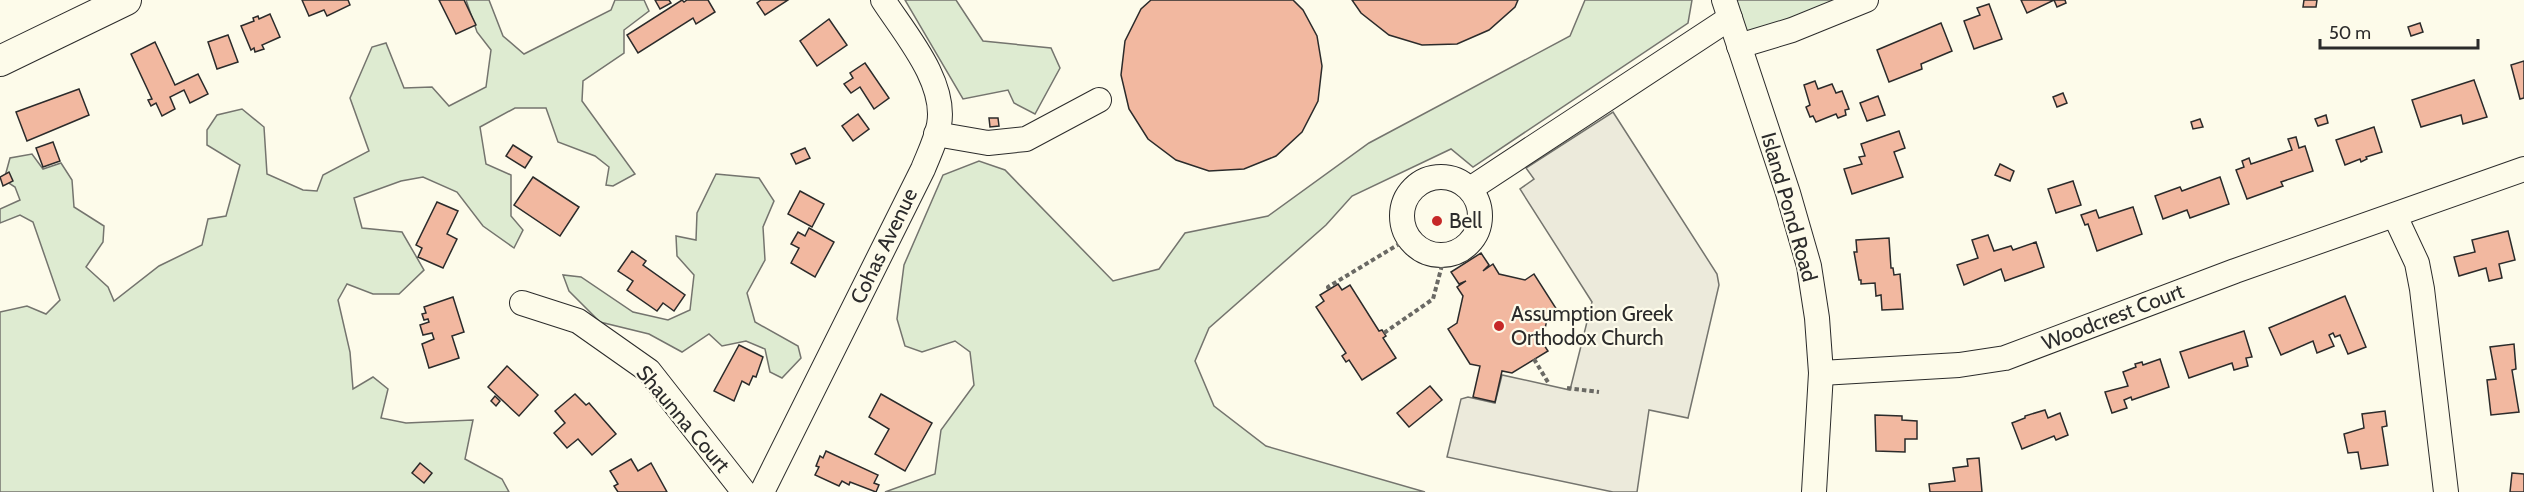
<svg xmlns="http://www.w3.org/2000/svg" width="2524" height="492" viewBox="0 0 2524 492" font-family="Cabin,sans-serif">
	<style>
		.green { fill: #deebd1; stroke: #74746e; stroke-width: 1.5 }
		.parking { fill: #eceadb; stroke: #74746e; stroke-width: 1.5 }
		.building { fill: #f2b8a0; stroke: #2b2b2b; stroke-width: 1.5 }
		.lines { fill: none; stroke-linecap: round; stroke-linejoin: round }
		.minor-casing { stroke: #2b2b2b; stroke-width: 26 }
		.major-casing { stroke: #2b2b2b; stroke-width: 32 }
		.path { stroke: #6a6964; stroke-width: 4; stroke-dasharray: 4.5 3; stroke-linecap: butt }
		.minor { stroke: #fdfbea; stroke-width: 24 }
		.major { stroke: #fdfbea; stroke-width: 30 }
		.poi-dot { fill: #c62828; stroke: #fdfbea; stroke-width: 2 }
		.labels { text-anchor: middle; stroke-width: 4.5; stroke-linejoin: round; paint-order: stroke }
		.street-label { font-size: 21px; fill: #2b2b2b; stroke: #fdfbea }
		.poi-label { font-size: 21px; fill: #2b2b2b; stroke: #fdfbea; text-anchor: start }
	</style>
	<rect width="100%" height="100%" fill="#fdfbea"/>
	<g class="green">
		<polygon points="466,0 489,0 503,36 524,54 611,10 615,0 644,0 649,11 624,30 624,53 583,81 582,101 635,174 613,186 606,185 609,167 595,156 558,142 546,108 515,108 480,127 486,164 511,175 511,216 523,230 514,248 483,226 457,192 423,177 401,181 354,198 362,228 402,232 424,270 399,294 373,294 347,284 338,300 350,352 353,389 373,377 388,389 381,418 406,423 473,420 465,459 502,479 509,492 0,492 0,312 27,306 46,314 60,300 33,222 20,215 0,223 0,209 20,200 15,187 4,180 10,158 32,154 43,169 61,163 72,180 74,207 104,226 103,242 86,267 108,287 114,301 159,266 202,245 208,219 226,216 240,165 207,145 207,130 217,115 242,109 264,127 267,174 303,190 317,191 323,175 369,151 350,98 372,47 386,43 404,88 432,87 449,106 486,87 491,50 477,32"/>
		<polygon points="905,0 956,0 983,41 1051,48 1060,68 1035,114 1014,103 1008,90 963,99"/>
		<polygon points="1585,0 1692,0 1688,23 1473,167 1451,149 1352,196 1326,225 1209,328 1195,361 1214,406 1266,446 1425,492 885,492 935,474 941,430 974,385 970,352 955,341 922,352 905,346 897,319 904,265 943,175 979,161 1005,170 1113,281 1159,269 1185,233 1268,216 1369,143 1570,36"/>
		<polygon points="1724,0 1866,0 1739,46"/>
		<polygon points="716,174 759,178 774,201 763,227 765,260 747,293 755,322 798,346 801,358 782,378 770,372 765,349 746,341 722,346 709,334 682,352 649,334 600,322 569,291 563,275 581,277 633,312 668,320 690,310 694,275 677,256 676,236 696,240 697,213"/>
	</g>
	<polygon class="parking" points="1613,112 1717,274 1719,285 1688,418 1649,410 1637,492 1613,492 1447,457 1461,399 1468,397 1495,403 1502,375 1570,390 1592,302 1520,189 1534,179 1526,168"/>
	<g class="building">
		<polygon points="302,0 348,0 350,5 327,16 324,10 309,16"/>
		<polygon points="439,0 464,0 476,25 456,34"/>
		<polygon points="655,0 669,0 671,3 660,9"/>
		<polygon points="682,0 684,2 687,0 708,0 715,12 696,24 693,18 638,53 627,35"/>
		<polygon points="761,0 788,0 765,15 757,3"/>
		<polygon points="1151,0 1293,0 1303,10 1317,36 1322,66 1318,101 1302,132 1276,156 1244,169 1209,171 1176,160 1148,139 1129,109 1121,75 1125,41 1141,9"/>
		<polygon points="1352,0 1518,0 1515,7 1489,30 1457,44 1422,45 1389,35 1361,13"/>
		<polygon points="2021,0 2065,0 2066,3 2057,7 2054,0 2027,13"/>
		<polygon points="2304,0 2317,0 2316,7 2303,7"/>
		<polygon points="1989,4 2002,39 1974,49 1964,21 1980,15 1977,8"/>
		<polygon points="270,14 280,37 262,45 264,49 255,52 254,48 251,50 241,26 254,21 253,18 258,16 259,19"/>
		<polygon points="829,19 847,45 817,66 800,41"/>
		<polygon points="1941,23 1952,51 1921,64 1922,69 1889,82 1877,50"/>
		<polygon points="2420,23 2423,32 2411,36 2408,27"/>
		<polygon points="228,35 238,62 217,69 208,42"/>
		<polygon points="155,42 175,85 198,74 208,94 190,103 184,90 170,97 175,109 162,116 156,103 151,106 148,100 152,99 131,54"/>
		<polygon points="2524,61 2524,98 2520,99 2511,65"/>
		<polygon points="865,63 889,98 874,109 860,87 851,93 844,84 853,78 850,73"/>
		<polygon points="2474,80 2487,117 2463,124 2461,115 2421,127 2412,100"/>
		<polygon points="1815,81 1818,89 1832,84 1836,93 1842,91 1849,109 1845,110 1846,115 1838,118 1836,114 1816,122 1813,116 1810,117 1806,107 1810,105 1804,85"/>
		<polygon points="79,89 89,115 27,141 16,112"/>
		<polygon points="2063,93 2067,103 2057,107 2053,97"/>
		<polygon points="1878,96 1885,115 1867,121 1860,103"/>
		<polygon points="858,114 869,129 853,141 842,126"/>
		<polygon points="2326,115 2328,123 2318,126 2315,119"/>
		<polygon points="989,118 998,118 999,126 990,127"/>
		<polygon points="2200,119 2203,127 2193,129 2191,122"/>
		<polygon points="2374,127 2382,152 2366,157 2367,159 2361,162 2360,159 2345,165 2336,140"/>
		<polygon points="1899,131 1905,148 1894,152 1903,177 1852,194 1844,169 1862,164 1859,157 1865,156 1861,144"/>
		<polygon points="2296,137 2299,148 2305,146 2313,171 2281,182 2283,186 2247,199 2236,170 2244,167 2242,161 2249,158 2251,164 2292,150 2288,139"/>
		<polygon points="53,142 60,161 43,167 36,148"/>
		<polygon points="513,145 532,157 525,168 506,156"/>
		<polygon points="805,148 810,158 796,164 791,154"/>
		<polygon points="2000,164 2014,171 2010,181 1995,175"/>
		<polygon points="9,172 13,181 3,186 0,177"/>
		<polygon points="533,177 579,207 560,236 514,205"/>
		<polygon points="2220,177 2229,204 2190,218 2187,210 2163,219 2155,196 2180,187 2182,191"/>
		<polygon points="2073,181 2081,205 2056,213 2048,189"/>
		<polygon points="800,191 824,204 812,227 788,214"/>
		<polygon points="437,202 458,211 447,234 457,239 443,268 418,257 422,248 416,245"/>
		<polygon points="2133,207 2142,234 2097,251 2088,224 2085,225 2081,215 2096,210 2099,218"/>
		<polygon points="809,228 834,242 815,277 791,263 799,248 791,244 798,232 805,236"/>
		<polygon points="2508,231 2515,260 2499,264 2502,278 2489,281 2486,268 2459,276 2454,257 2475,252 2472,240"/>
		<polygon points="1988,235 1994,251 2011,246 2013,250 2036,242 2044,267 2005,281 2001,269 1964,285 1957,265 1978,258 1972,240"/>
		<polygon points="1889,238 1891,268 1893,268 1894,275 1900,274 1903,309 1882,310 1881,295 1876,296 1875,283 1861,284 1861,280 1859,280 1854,252 1857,252 1856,240"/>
		<polygon points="632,251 646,261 643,265 685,295 674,311 663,303 657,311 627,290 633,281 618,271"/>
		<polygon points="1481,253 1489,265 1483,271 1493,264 1499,274 1525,280 1534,274 1557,310 1548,315 1542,342 1548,351 1512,373 1502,371 1495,402 1473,397 1480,366 1470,364 1448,329 1457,323 1463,296 1457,287 1466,281 1459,284 1451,272"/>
		<polygon points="1338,284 1342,290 1350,285 1379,331 1382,330 1386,336 1383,338 1396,358 1362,380 1349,360 1346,362 1342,356 1346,353 1316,307 1324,301 1320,295"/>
		<polygon points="2345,296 2366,347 2348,354 2340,335 2335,337 2333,333 2329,335 2334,346 2317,353 2313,341 2281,355 2269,328"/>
		<polygon points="453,297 464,332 452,336 459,358 429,368 422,344 434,339 432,333 423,335 420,325 429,322 428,319 424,320 422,314 426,313 424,307"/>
		<polygon points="2244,331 2252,357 2246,358 2248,366 2234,370 2232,363 2189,378 2180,352"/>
		<polygon points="2514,344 2516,369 2512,370 2519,412 2491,415 2487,380 2496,379 2490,347"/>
		<polygon points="739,345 763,357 756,377 753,376 749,385 742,381 734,401 714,391"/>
		<polygon points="2160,359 2169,387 2132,400 2131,397 2124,400 2127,408 2112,413 2105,392 2128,386 2123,372 2136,367 2135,364 2142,362 2143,365"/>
		<polygon points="507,366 538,395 519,416 488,387"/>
		<polygon points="1430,386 1442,400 1409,427 1397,413"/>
		<polygon points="575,394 586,405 589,403 616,434 592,455 578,439 567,448 554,433 565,423 555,411"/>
		<polygon points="881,394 932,423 905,471 875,454 889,429 869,417"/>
		<polygon points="495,396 500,401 496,406 491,401"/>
		<polygon points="2045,410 2048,418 2060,413 2068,435 2056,440 2054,436 2022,449 2012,423 2025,418 2025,416"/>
		<polygon points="2385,411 2387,426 2382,427 2388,465 2361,469 2358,452 2348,453 2344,434 2364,428 2362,414"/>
		<polygon points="1875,415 1902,416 1902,420 1917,421 1917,439 1905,439 1905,452 1876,451"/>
		<polygon points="826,451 878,475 874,483 879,485 876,492 850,482 849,485 842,481 839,486 815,475 819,467 816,466 820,456 823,458"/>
		<polygon points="1979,458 1982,492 1930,492 1929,484 1955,481 1953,468 1968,466 1967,459"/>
		<polygon points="631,459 638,471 651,463 667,492 618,492 614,486 618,484 610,471"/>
		<polygon points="420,463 432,473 424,483 412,473"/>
		<polygon points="2512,473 2524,474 2524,492 2510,492"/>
	</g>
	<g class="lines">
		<g class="minor-casing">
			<g id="minor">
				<polyline points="1724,0 1788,193 1809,266 1817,318 1821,373 1814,492"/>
				<polyline points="1739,46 1792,30 1866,0"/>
				<polyline points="936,134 988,143 1026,139 1099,100"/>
				<circle cx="1441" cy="216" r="39"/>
				<polyline points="1470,189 1730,18"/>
				<polyline points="2395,216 2417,263 2422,289 2446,492"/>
				<polyline points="522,303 578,321 649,371 744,492"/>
				<polyline points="1821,373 1959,365 2005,358 2235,271 2524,169"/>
				<path d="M 762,492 L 923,169 C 929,154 936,140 939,125 C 947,82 905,34 883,0"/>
			</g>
		</g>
		<g class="major-casing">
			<polyline id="major" points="0,61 126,0"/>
		</g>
		<g class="path">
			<polyline points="1459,250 1466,262"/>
			<polyline points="1329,289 1328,287 1409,238"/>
			<polyline points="1384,333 1433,299 1445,254"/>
			<polyline points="1534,359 1549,384"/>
			<polyline points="1567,388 1599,392"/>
		</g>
		<use href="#minor" class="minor"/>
		<use href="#major" class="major"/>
	</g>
	<g class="poi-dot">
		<circle cx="1437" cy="221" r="6"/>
		<circle cx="1499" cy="326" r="6"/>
	</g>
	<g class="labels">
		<g class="street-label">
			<text transform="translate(1789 207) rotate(74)" y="7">Island Pond Road</text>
			<text transform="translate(884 246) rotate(-64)" y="7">Cohas Avenue</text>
			<text transform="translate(2113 317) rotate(-21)" y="7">Woodcrest Court</text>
			<text transform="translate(683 419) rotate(50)" y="7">Shaunna Court</text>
		</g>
		<g class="poi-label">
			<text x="1449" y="228">Bell</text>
			<text x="1511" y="321">Assumption Greek<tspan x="1511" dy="24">Orthodox Church</tspan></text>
		</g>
	</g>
	<path d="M2320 39v9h158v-9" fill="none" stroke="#2b2b2b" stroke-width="3"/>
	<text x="2329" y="39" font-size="18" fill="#2b2b2b" stroke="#fdfbea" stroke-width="4.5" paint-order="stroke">50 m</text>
</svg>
